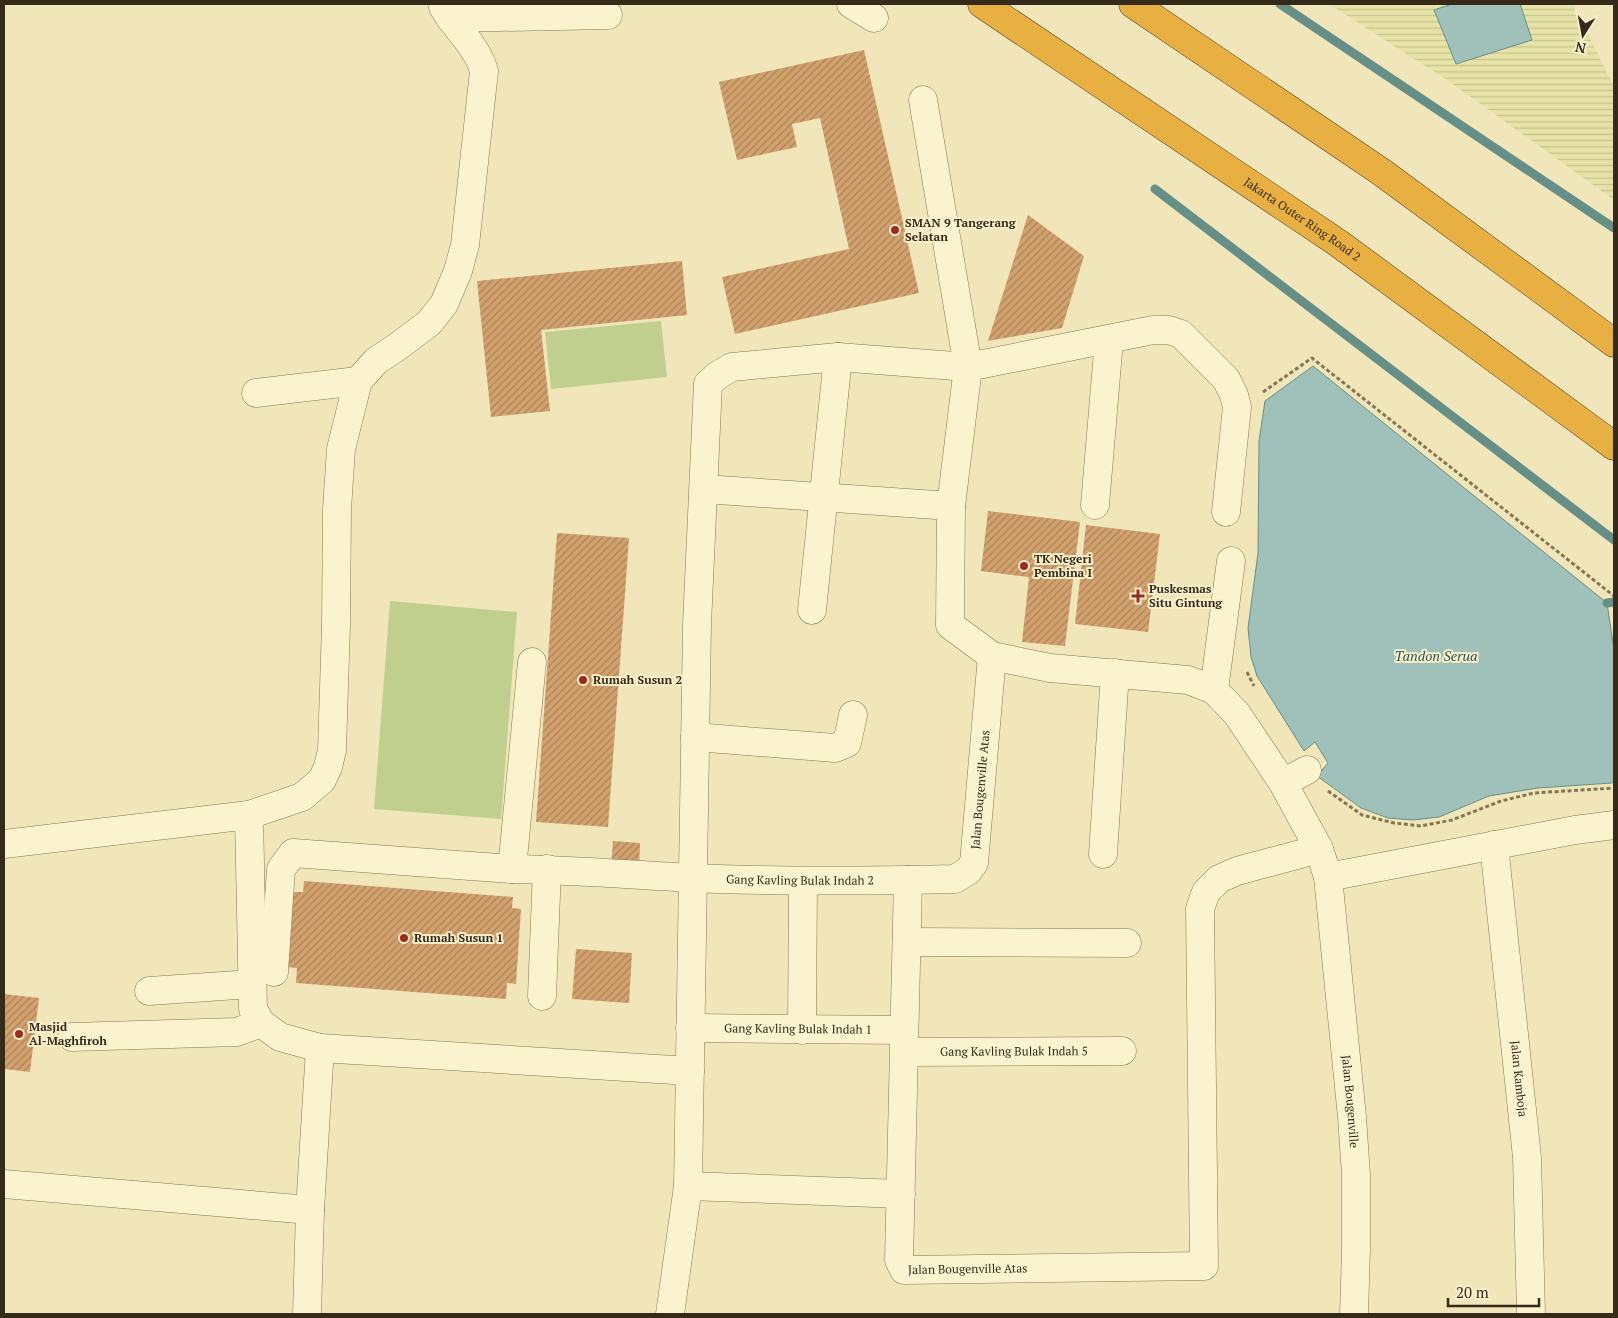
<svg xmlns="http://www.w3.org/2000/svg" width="1618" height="1318" viewBox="0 0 1618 1318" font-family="'PT Serif',serif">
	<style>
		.farmland { fill: url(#farmland-rules) }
		.grass { fill: #c1cf8e }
		.water { fill: #9fc1ba; stroke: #668f88 }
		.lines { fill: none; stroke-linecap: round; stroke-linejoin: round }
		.stream { stroke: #668f88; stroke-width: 9 }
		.building { fill: url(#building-hatch) }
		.minor-casing { stroke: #887554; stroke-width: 29 }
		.highway-casing { stroke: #554229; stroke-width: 29 }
		.path { stroke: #887554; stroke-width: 3; stroke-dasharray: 4 2.5; stroke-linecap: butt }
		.minor { stroke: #fbf2ce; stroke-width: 28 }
		.highway { stroke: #e8b043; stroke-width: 28 }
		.poi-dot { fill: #9c2b1f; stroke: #f8efca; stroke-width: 2 }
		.labels { text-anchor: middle; stroke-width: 4; stroke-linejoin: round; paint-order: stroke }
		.street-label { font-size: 12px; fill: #362a1a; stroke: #f8efca }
		.poi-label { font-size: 12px; font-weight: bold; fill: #362a1a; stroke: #f8efca; text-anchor: start }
		.water-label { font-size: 14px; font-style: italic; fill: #285657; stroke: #f8efca }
	</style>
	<defs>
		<pattern id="farmland-rules" width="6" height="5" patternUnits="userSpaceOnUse" patternTransform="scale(1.25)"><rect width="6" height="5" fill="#e7e3a7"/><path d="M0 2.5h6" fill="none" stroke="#c7c38f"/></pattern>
		<pattern id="building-hatch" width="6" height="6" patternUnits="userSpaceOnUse" patternTransform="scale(1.25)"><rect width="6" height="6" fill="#d2a16d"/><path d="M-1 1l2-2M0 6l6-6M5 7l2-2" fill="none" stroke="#ab8359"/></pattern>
	</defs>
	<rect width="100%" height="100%" fill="#f1e6ba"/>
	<polygon class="farmland" points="1329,4 1573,4 1614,87 1614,200 1450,82"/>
	<g class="grass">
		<polygon points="661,321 667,377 551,389 545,332"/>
		<polygon points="390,601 517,612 501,819 374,809"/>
	</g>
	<g class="water">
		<polygon points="1452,4 1520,4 1532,40 1456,64 1434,10"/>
		<polygon points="1313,366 1607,603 1614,650 1614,781 1612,783 1538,788 1489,796 1439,817 1413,820 1388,818 1361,808 1317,776 1328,763 1315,742 1304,751 1257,676 1251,657 1248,628 1258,553 1259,441 1265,401"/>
	</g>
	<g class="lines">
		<g class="stream">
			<polyline points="1280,4 1614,228"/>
			<polyline points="1155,189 1614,540"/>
			<polyline points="1607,603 1614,602"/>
		</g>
	</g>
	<g class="building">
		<polygon points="864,50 919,293 735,334 722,277 849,249 820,118 792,124 797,147 737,160 719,82"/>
		<polygon points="1028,215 1084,256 1062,328 988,341"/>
		<polygon points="682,261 687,315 541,330 550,411 491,417 477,281"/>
		<polygon points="988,511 1080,522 1065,646 1022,642 1029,577 981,571"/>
		<polygon points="1086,525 1160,534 1148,632 1075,624"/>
		<polygon points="557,533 629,538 608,827 536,822"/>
		<polygon points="613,841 640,843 639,870 611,868"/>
		<polygon points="304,881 513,897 512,908 521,909 516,984 507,983 506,999 296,983 297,968 287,967 293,892 303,892"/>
		<polygon points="576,949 632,953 629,1003 572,999"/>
		<polygon points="4,994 39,998 30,1072 4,1069"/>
	</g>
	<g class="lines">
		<g class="minor-casing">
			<g id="minor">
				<polyline points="851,4 874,18"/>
				<polyline points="443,7 450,18 608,15"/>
				<path id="s1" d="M 923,100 L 968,367 L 951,506 L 950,625 L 992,656 L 1050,668 L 1188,680 L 1214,690 L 1237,714 L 1283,783 L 1319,849 L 1328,877 L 1352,1117 L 1356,1175 L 1356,1250 L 1354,1314"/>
				<polyline points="256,393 358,381"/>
				<polyline points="704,489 951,506"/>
				<polyline points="1095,505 1109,340"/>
				<polyline points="812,610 838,357"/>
				<polyline points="1214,690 1231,561"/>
				<polyline points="695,737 835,748 847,743 853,715"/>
				<polyline points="1283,783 1307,770"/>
				<polyline points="249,815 253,1009 261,1023 280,1037 320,1048 690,1071"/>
				<path d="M 4,844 L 249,815 L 302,797 L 322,780 L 328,767 L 332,750 L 336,625 L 337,509 L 341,449 L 358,381 L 376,361 L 397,347 L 429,323 L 444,304 L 458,271 L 465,245 L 484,71 C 478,50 463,35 450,18"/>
				<path id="s2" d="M 1494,845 L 1527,1157 L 1531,1314"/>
				<polyline points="1103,854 1115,673"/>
				<polyline points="512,869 532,662"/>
				<polyline points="1328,877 1575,830 1614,825"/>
				<path id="s3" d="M 908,880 L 899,1260 L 904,1270 L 1204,1266 L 1200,909 L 1206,892 L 1219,879 L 1237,871 L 1319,849"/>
				<polyline points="907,942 1127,943"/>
				<path id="s4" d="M 274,972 L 281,869 L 293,853 L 512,869 C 573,870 633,875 694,878 C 781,882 868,881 955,879 L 968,871 L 974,863 L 992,656"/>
				<polyline points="149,991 252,984"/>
				<polyline points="542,996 547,869"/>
				<path id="s5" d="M 690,1028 L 904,1030"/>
				<polyline points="802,1030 803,881"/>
				<polyline points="72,1037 237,1032 261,1023"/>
				<path id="s6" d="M 905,1052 L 1122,1051"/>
				<polyline points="4,1184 310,1210"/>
				<polyline points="688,1186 901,1194"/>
				<polyline points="307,1314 310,1210 320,1048"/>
				<polyline points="670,1314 688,1186 697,624 708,384 718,375 732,367 838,357 968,367 1153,330 1169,330 1181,334 1226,379 1234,395 1237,407 1226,512"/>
			</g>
		</g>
		<g class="highway-casing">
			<g id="highway">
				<path id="s7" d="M 982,4 L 1338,243 L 1614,446"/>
				<polyline points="1133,4 1380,171 1614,343"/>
			</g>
		</g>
		<g class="path">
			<polyline points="1263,392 1312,358 1614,596"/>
			<polyline points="1247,672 1254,686"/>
			<polyline points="1328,791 1362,815 1394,823 1421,826 1452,820 1501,801 1534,793 1614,788"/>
		</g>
		<use href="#minor" class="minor"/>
		<use href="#highway" class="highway"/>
	</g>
	<g class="poi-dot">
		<circle cx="895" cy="230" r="5"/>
		<circle cx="1024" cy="566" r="5"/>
		<path d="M1135.5 588.5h5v5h5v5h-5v5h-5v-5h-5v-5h5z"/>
		<circle cx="583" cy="680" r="5"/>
		<circle cx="404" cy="938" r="5"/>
		<circle cx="19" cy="1034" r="5"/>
	</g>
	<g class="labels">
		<g class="street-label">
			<text dy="4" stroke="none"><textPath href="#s7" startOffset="386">Jakarta Outer Ring Road 2</textPath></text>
			<text dy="4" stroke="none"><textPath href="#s4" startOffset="885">Jalan Bougenville Atas</textPath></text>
			<text dy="4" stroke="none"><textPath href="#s4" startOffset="631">Gang Kavling Bulak Indah 2</textPath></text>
			<text dy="4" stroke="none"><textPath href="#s5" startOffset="108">Gang Kavling Bulak Indah 1</textPath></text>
			<text dy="4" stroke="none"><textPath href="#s6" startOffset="109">Gang Kavling Bulak Indah 5</textPath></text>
			<text dy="4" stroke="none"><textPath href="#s2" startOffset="235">Jalan Kamboja</textPath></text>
			<text dy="4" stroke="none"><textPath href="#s1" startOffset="1254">Jalan Bougenville</textPath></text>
			<text dy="4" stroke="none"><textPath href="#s3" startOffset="455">Jalan Bougenville Atas</textPath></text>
		</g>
		<g class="poi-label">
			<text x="905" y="227">SMAN 9 Tangerang<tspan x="905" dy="14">Selatan</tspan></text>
			<text x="1034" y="563">TK Negeri<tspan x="1034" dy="14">Pembina I</tspan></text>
			<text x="1149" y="593">Puskesmas<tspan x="1149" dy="14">Situ Gintung</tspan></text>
			<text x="593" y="684">Rumah Susun 2</text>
			<text x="414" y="942">Rumah Susun 1</text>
			<text x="29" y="1031">Masjid<tspan x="29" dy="14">Al-Maghfiroh</tspan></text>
		</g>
		<g class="water-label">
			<text x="1436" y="661">Tandon Serua</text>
		</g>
	</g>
	<rect width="1618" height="1318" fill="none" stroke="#362a1a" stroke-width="10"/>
	<g transform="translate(1583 35) rotate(191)" stroke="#f8efca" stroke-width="4" paint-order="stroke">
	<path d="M0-4L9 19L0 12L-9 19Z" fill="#362a1a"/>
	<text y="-8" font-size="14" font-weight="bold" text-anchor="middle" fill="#362a1a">N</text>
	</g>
	<path d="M1448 1298v8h91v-8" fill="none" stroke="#362a1a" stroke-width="2.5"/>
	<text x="1456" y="1298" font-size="15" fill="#362a1a" stroke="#f8efca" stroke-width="4" paint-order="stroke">20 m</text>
</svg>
